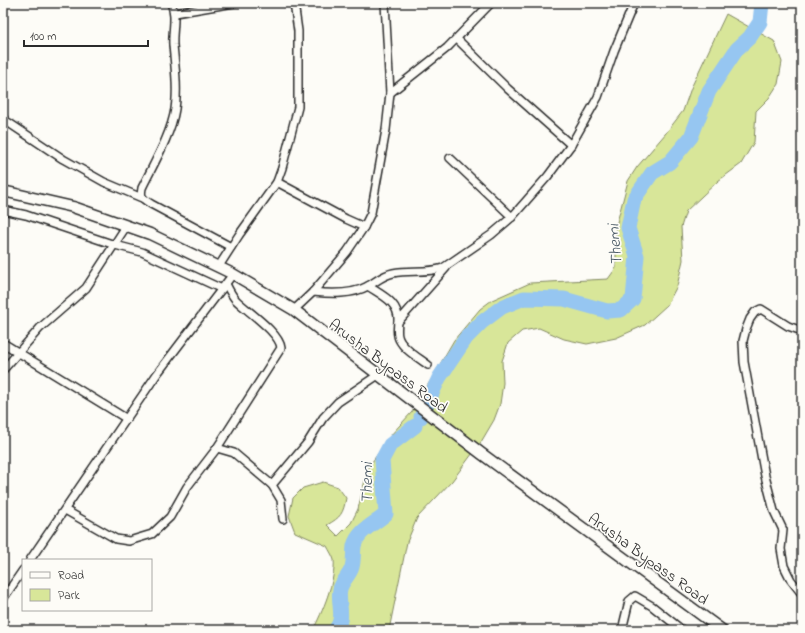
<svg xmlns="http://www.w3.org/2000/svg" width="805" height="633" viewBox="0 0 805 633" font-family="'Indie Flower',sans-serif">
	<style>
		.green { fill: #d8e699; stroke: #828862 }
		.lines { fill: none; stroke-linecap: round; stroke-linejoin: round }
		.river { stroke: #96c6f1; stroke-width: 15 }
		.minor-casing { stroke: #2b2b2b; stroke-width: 10 }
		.primary-casing { stroke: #2b2b2b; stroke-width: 13 }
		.minor { stroke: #fdfcf7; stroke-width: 7 }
		.primary { stroke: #fdfcf7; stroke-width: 10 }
		.labels { text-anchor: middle; stroke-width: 3.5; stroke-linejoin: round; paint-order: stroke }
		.street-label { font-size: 16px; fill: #2b2b2b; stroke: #fdfcf7 }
		.water-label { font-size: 17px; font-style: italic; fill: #4b5a66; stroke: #fdfcf7 }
	</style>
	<rect width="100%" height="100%" fill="#fdfcf7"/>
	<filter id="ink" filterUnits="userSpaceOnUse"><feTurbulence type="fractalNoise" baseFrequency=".025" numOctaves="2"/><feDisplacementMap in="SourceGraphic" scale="8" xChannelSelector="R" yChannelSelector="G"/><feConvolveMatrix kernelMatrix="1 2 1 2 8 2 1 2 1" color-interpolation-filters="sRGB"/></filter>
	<g filter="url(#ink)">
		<path class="green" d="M 726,14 L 774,41 L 782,62 L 778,84 L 769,98 L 756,111 L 754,142 L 741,164 L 718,181 L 686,211 L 681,227 L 683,260 L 677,286 L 667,305 L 645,325 L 616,338 L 587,344 L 564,339 L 539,328 L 522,331 L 508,343 L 502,361 L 503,383 L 500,404 L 494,420 L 481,442 L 452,481 L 417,518 L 407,542 L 389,630 L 313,630 C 322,613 336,580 334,560 C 333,556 329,550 327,546 L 295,532 L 289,516 L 293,498 L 303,488 L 323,482 L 338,487 L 346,498 C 343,514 341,517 327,525 L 338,536 L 351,523 L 358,509 L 368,468 L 389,437 L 412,412 L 454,340 L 480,309 L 492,300 L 530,283 L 608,279 L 616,268 L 616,226 L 628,181 L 637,167 L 666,133 L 683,111 L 691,88 Z"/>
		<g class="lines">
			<g class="river">
				<polyline points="421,417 439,378 466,338 482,322 502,307 524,298 564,299 607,311 621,310 633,299 637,256 628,228 634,199 652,173 670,162 691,137 709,91 737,49 750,37 760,22 762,3"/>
				<path d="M 335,630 C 346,619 337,602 340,589 C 342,581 350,575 352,567 C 354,560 353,553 354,546 C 358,530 375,524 386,514 L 382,460 L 390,445 L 415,426"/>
			</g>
			<g class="minor-casing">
				<g id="minor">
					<path d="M 171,3 C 177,17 172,30 173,45 C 175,67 178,88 175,109 C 171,135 153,165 142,188 C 140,198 143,199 151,204 L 231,247"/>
					<polyline points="175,13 234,3"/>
					<polyline points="457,39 508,89 571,145"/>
					<polyline points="390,93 447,48 491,3"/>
					<polyline points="3,119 63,159 104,182 142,198"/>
					<polyline points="450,158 512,217"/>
					<polyline points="277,182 346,219 364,227"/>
					<polyline points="3,210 26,215 115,245 142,252 222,289"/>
					<polyline points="219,266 239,235 277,182 282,168 298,107 298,31 294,3"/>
					<path d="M 368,286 C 381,295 399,302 398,320 C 398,326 396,333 399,339 C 404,350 419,358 428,365"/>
					<path d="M 313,292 C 331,294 352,295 368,286 C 377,281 383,275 393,273 C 410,270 427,273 443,268 L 491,235 L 512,217 L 548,176 L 571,145 L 598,97 L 614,51 L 634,3"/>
					<polyline points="294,310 313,292 347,252 364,227 371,213 386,130 390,93 385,3"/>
					<polyline points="398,322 446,268"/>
					<polyline points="802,331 788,326 761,309 755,312 750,319 746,329 743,341 744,362 765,476 774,511 783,530 781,549 784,566 791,580 802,594"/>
					<polyline points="3,343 127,419"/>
					<polyline points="3,370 40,328 86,288 127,225"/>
					<polyline points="217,448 234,453 272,485 281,500 283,519"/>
					<polyline points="272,485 308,442 323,418 338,402 378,375"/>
					<path d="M 65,510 L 116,539 L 129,541 L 152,534 L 170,517 L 187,487 L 217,448 L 281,348 C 280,333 247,311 236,300 C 232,296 229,290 226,284"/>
					<polyline points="30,560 157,374 233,274"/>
					<polyline points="3,599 23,570"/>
					<polyline points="622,630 629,601 635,596 652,606 682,630"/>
				</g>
			</g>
			<g class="primary-casing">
				<polyline id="primary" points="3,191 73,207 150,234 233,274 294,310 482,454 722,630"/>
			</g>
			<use href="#minor" class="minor"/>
			<use href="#primary" class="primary"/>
		</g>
	</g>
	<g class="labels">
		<g class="street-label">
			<text transform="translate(389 365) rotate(37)" y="6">Arusha Bypass Road</text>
			<text transform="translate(649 558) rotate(36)" y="6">Arusha Bypass Road</text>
		</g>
		<g class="water-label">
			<text transform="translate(614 245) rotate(-95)" y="6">Themi</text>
			<text transform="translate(366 483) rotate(-90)" y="6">Themi</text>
		</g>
	</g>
	<rect width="805" height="633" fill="none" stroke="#fdfcf7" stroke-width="16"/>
	<rect x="8" y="8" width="789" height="617" fill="none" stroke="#2b2b2b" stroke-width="1.5" filter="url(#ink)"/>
	<rect x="22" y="559" width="130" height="52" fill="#fdfcf7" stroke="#a9a8a5"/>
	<rect x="30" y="572" width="20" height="6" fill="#fdfcf7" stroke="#a9a8a5"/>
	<text x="58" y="579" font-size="12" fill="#2b2b2b">Road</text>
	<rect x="30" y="589" width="20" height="12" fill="#d8e699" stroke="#a9a8a5"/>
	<text x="58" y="599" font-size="12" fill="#2b2b2b">Park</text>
	<path d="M24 40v6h124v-6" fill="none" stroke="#2b2b2b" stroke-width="2"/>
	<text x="30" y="40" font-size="12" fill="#2b2b2b" stroke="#fdfcf7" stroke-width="3" paint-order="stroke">100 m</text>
</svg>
